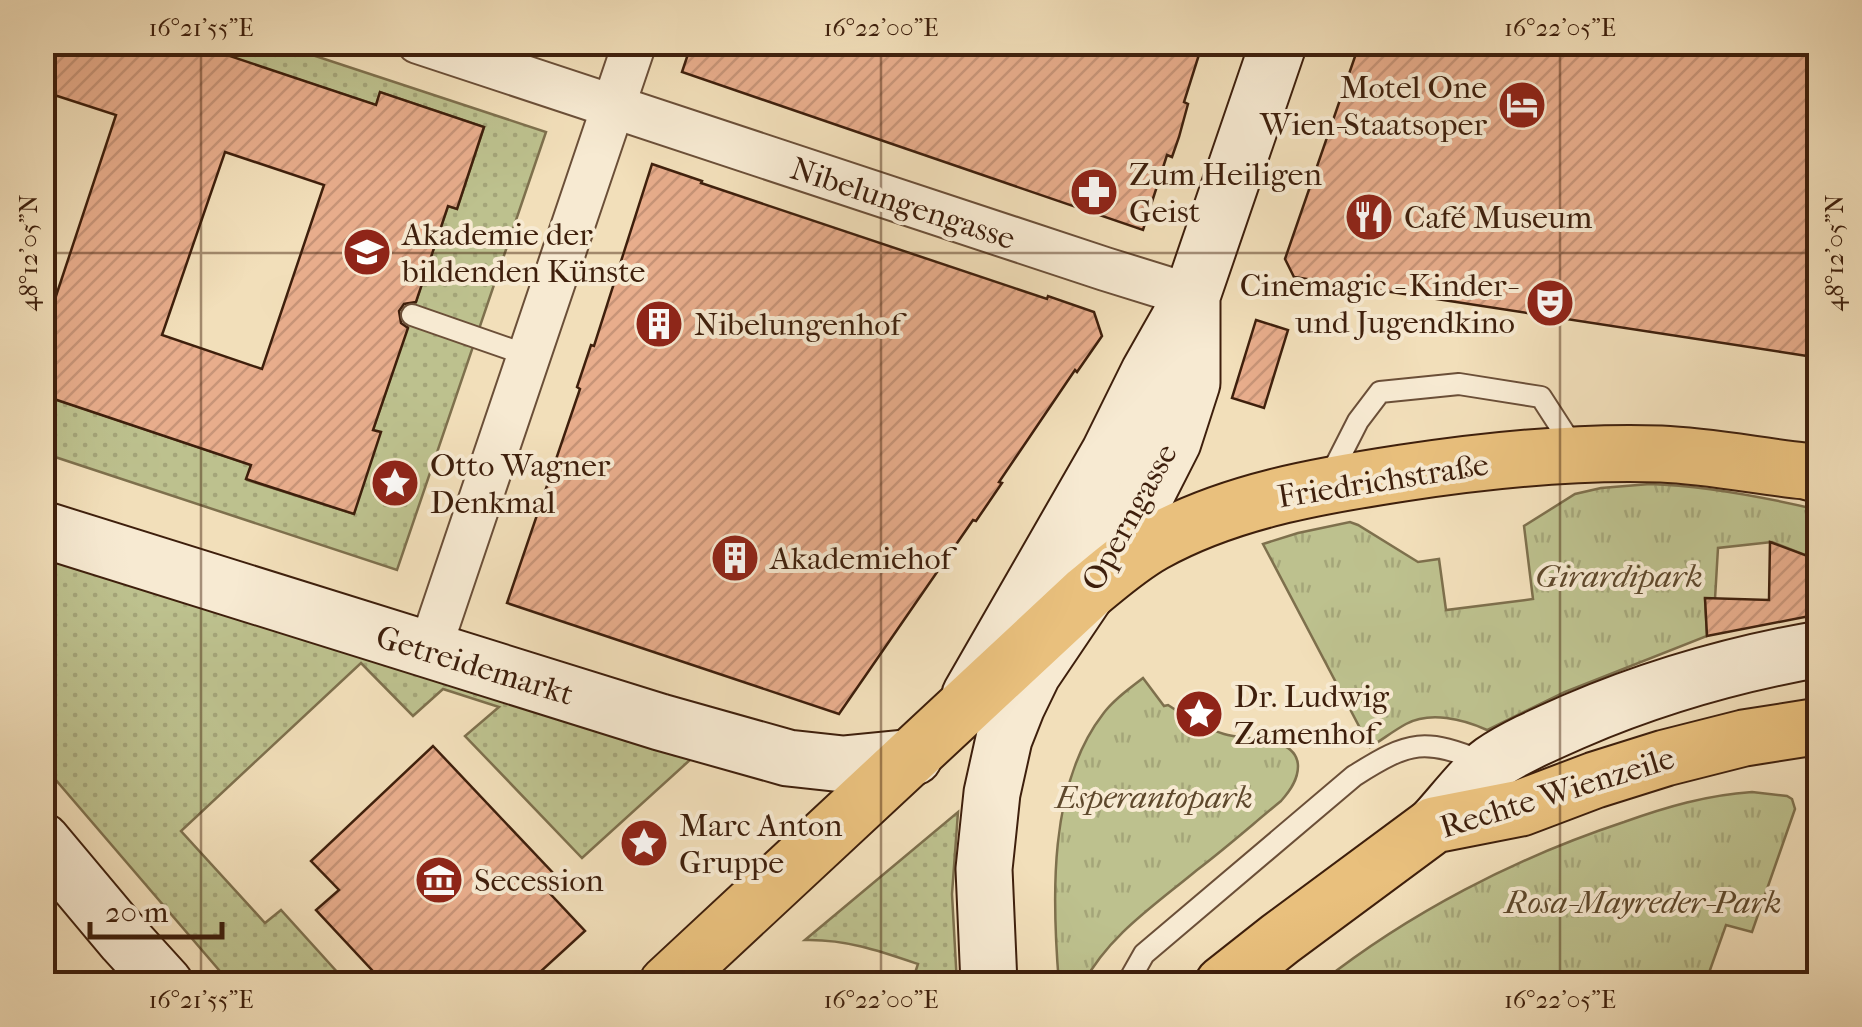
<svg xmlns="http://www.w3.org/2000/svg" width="1862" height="1027" viewBox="0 0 1862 1027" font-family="'IM FELL French Canon',serif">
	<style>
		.grass { fill: url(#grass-dots); stroke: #7e704d; stroke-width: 2.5 }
		.park { fill: url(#park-tufts); stroke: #7e704d; stroke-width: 2.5 }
		.building { fill: url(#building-hatch); stroke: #3e1f0c; stroke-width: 2.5; fill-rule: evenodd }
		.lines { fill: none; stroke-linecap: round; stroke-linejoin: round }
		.lane-casing { stroke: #6b4f38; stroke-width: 24 }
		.street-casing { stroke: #6b4f38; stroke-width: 46 }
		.secondary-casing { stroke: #3e1f0c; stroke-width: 59 }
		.primary-casing { stroke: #3e1f0c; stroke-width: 59 }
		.lane { stroke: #f7ead2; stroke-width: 20 }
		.street { stroke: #f7ead2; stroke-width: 42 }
		.secondary { stroke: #f7ead2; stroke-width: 55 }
		.primary { stroke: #e9c07d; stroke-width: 55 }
		.ticks { fill: none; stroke: #3e1f0c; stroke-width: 2.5; stroke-opacity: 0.45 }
		.labels { text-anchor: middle; stroke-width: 8; stroke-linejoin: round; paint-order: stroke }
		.poi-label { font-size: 32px; fill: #3e1f0c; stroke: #f7ead2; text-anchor: start }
		.street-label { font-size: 32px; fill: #3e1f0c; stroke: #f7ead2 }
		.park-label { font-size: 32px; font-style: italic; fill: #5e482c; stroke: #f7ead2 }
		.neatline { fill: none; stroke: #3e1f0c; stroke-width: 4 }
		.ticks-label { font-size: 25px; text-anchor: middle; fill: #3e1f0c }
	</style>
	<defs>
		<pattern id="grass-dots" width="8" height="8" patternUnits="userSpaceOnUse" patternTransform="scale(2.5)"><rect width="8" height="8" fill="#bdc18e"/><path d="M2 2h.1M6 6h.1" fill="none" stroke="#a4a579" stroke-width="1.8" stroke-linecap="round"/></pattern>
		<pattern id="park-tufts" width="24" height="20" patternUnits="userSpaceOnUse" patternTransform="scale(2.5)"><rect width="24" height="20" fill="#bdc18e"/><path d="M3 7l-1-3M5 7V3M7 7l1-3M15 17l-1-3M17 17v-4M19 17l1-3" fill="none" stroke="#a4a579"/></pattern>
		<pattern id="building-hatch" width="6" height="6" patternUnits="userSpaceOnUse" patternTransform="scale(2.5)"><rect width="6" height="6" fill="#e8ad8c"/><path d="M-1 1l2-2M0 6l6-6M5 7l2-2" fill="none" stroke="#c89478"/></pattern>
	</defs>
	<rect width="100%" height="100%" fill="#f2dfba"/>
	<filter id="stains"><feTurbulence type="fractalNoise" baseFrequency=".002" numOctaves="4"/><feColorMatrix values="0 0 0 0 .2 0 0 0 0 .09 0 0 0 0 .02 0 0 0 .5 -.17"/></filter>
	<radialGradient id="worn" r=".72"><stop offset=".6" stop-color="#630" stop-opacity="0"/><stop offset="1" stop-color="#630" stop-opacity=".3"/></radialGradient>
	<g class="grass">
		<polygon points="188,43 276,43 546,132 397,570 43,453 43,395 251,465 247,480 354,514 373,430 448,206 457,209 484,127 380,92 376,105"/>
		<polygon points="43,551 691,759 582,858 465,736 499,707 443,689 413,716 361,663 181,831 265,923 281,910 348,984 231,984 43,765"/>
		<path d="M 958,812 L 952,894 L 957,984 L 928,984 L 929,981 L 914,976 L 918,964 C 880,951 846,939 805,940 Z"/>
	</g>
	<g class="park">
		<path d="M 1650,484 C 1708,486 1764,497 1819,510 L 1819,566 L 1813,558 L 1772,542 L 1718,548 L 1715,599 L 1705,599 L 1707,636 L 1565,692 L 1487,730 C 1463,719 1430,711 1406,724 C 1393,731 1382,740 1370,747 L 1263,544 L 1298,533 L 1350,522 L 1358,525 L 1418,562 L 1439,559 L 1446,610 L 1533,599 L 1524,526 L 1575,494 L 1601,488 Z"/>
		<path d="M 1143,678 L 1164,706 L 1168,705 C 1186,717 1204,728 1224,734 C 1247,741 1297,735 1298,766 C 1298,780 1290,791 1281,801 C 1253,824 1226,848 1197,870 C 1155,905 1109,935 1083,984 L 1059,984 C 1052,900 1048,785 1103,714 C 1113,700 1129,689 1143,678 Z"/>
		<path d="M 1752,792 L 1787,796 L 1792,799 L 1795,809 L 1752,932 L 1726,925 L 1705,984 L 1319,984 C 1409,913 1515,858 1624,822 C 1666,807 1707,795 1752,792 Z"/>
	</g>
	<g class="building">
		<path d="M 42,42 L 188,42 L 376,105 L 380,92 L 484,127 L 457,209 L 448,206 L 416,302 L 404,304 L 399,311 L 401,323 L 408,328 L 373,430 L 381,432 L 354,514 L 246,479 L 251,465 L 42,395 L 42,294 L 55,299 L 116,115 L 42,91 ZM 225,152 L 324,185 L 262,369 L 162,335 Z"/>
		<polygon points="692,42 1203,42 1184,102 1188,104 1179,137 1172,157 1167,155 1143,230 682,72"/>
		<polygon points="1360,42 1820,42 1820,358 1294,277 1285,259"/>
		<polygon points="652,164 702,181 701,183 1047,299 1048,296 1094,312 1102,336 1077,372 1075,370 999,482 1002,483 976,521 973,520 839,714 507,603 580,389 577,387 591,345 594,346"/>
		<polygon points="1256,320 1288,330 1264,408 1232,398"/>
		<polygon points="1770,542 1813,558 1820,566 1820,614 1707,636 1705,598 1769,600"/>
		<polygon points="433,746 554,874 542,885 585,931 527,984 385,984 316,910 339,890 311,861"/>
	</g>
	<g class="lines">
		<g class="lane-casing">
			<g id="lane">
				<polyline points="412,315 527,355"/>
				<polyline points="1330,476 1358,421 1380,392 1459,384 1541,397 1574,448"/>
				<path d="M 1127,984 L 1144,954 L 1354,776 C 1411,740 1424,738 1486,763"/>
			</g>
		</g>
		<g class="street-casing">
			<g id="street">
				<polyline points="418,42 1105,269 1192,296"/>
				<polyline points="429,651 635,42"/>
			</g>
		</g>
		<g class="secondary-casing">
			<g id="secondary">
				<polyline points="42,529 660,722 788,758 843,764 914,757"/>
				<polyline points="970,695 1109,453 1149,372 1191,298"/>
				<path d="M 1434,825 C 1450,808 1474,776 1492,763 C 1517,746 1548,733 1575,721 C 1654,687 1734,664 1820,649"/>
				<polyline points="42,841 125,940 165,984"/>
				<polyline points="989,984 984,869 992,793 1004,739 1017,706 1033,673 1087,593 1143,501 1173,442 1192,383 1192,296 1279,42"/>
			</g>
		</g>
		<g class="primary-casing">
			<g id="primary">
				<path d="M 667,984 L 1087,593 C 1109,575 1129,557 1154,543 C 1230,501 1318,486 1403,473 C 1488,460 1574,451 1661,454 C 1709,456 1758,466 1805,471 L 1820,475"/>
				<polyline points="1223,984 1280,939 1434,825 1521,808 1595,780 1665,758 1744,738 1820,726"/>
			</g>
		</g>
		<use href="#lane" class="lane"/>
		<use href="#street" class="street"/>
		<use href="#secondary" class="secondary"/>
		<use href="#primary" class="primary"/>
	</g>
	<path class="ticks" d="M 201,42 L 201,984M 881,42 L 881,984M 1560,42 L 1560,984M 42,253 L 1820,253"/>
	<defs>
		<g id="hotel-disc" transform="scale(2.5)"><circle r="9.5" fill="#8f2418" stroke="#f7ead2"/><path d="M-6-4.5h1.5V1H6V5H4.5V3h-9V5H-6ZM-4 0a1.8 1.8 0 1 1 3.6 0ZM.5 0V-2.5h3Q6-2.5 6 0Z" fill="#fff"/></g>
		<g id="pharmacy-disc" transform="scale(2.5)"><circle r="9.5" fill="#8f2418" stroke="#f7ead2"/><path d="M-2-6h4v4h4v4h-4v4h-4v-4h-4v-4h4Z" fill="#fff"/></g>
		<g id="restaurant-disc" transform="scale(2.5)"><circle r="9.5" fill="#8f2418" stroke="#f7ead2"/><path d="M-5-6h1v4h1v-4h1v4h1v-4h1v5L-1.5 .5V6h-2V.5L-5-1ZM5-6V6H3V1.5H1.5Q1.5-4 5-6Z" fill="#fff"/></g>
		<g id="university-disc" transform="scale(2.5)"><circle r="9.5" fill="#8f2418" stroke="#f7ead2"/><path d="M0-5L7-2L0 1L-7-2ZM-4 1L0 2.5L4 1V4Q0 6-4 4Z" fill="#fff"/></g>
		<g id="theatre-disc" transform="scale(2.5)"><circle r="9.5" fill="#8f2418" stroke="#f7ead2"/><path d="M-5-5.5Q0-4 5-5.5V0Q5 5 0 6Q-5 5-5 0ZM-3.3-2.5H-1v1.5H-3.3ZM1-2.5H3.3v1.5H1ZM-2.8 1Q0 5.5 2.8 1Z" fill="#fff"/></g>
		<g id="building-disc" transform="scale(2.5)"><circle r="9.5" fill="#8f2418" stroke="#f7ead2"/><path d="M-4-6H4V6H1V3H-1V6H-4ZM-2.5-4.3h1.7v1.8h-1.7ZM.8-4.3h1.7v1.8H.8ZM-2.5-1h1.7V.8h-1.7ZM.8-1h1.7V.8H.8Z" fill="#fff"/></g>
		<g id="sight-disc" transform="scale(2.5)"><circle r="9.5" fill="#8f2418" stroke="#f7ead2"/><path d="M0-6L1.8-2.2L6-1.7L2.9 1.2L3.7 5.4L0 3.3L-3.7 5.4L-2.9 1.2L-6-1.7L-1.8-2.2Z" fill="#fff"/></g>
		<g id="museum-disc" transform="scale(2.5)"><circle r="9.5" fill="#8f2418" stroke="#f7ead2"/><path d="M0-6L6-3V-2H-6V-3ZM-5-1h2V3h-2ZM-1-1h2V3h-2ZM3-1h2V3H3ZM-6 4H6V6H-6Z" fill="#fff"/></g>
	</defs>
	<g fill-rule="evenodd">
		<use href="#hotel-disc" x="1522" y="105"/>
		<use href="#pharmacy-disc" x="1094" y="192"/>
		<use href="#restaurant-disc" x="1369" y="217"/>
		<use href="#university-disc" x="367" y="252"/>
		<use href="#theatre-disc" x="1550" y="303"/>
		<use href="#building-disc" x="659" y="324"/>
		<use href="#sight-disc" x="395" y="483"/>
		<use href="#building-disc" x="735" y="558"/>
		<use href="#sight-disc" x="1199" y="714"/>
		<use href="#sight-disc" x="644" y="843"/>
		<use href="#museum-disc" x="439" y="880"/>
	</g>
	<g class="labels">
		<g class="poi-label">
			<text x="1487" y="98" text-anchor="end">Motel One<tspan x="1487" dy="37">Wien-Staatsoper</tspan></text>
			<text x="1129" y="185">Zum Heiligen<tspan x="1129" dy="37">Geist</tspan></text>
			<text x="1404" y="228">Café Museum</text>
			<text x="402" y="245">Akademie der<tspan x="402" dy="37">bildenden Künste</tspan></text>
			<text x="1515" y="296" text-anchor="end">Cinemagic - Kinder-<tspan x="1515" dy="37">und Jugendkino</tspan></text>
			<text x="694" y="335">Nibelungenhof</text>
			<text x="430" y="476">Otto Wagner<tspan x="430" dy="37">Denkmal</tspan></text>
			<text x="770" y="569">Akademiehof</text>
			<text x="1234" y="707">Dr. Ludwig<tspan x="1234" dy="37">Zamenhof</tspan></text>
			<text x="679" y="836">Marc Anton<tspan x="679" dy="37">Gruppe</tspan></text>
			<text x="474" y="891">Secession</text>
		</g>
		<g class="street-label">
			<text transform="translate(903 203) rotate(18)" y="11">Nibelungengasse</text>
			<text transform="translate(1383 480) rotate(-9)" y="11">Friedrichstraße</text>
			<text transform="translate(1129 517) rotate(-61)" y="11">Operngasse</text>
			<text transform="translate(475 665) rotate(17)" y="11">Getreidemarkt</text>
			<text transform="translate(1557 792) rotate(-17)" y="11">Rechte Wienzeile</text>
		</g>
		<g class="park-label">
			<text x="1619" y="587">Girardipark</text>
			<text x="1154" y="808">Esperantopark</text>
			<text x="1643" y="913">Rosa-Mayreder-Park</text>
		</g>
	</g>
	<rect width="1862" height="1027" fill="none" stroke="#f2dfba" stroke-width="110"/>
	<path d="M90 922v15h132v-15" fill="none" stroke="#3e1f0c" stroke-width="5"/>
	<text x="105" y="922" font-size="30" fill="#3e1f0c" stroke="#f7ead2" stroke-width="8" paint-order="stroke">20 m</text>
	<rect x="55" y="55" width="1752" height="917" class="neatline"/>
	<g class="ticks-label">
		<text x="201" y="36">16°21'55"E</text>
		<text x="881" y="36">16°22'00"E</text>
		<text x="1560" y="36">16°22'05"E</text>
		<text transform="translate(28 253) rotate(-90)" y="9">48°12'05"N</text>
		<text transform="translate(1834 253) rotate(-90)" y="9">48°12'05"N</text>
		<text x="201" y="1008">16°21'55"E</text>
		<text x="881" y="1008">16°22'00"E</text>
		<text x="1560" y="1008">16°22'05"E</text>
	</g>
	<rect width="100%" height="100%" filter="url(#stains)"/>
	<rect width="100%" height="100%" fill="url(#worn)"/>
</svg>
